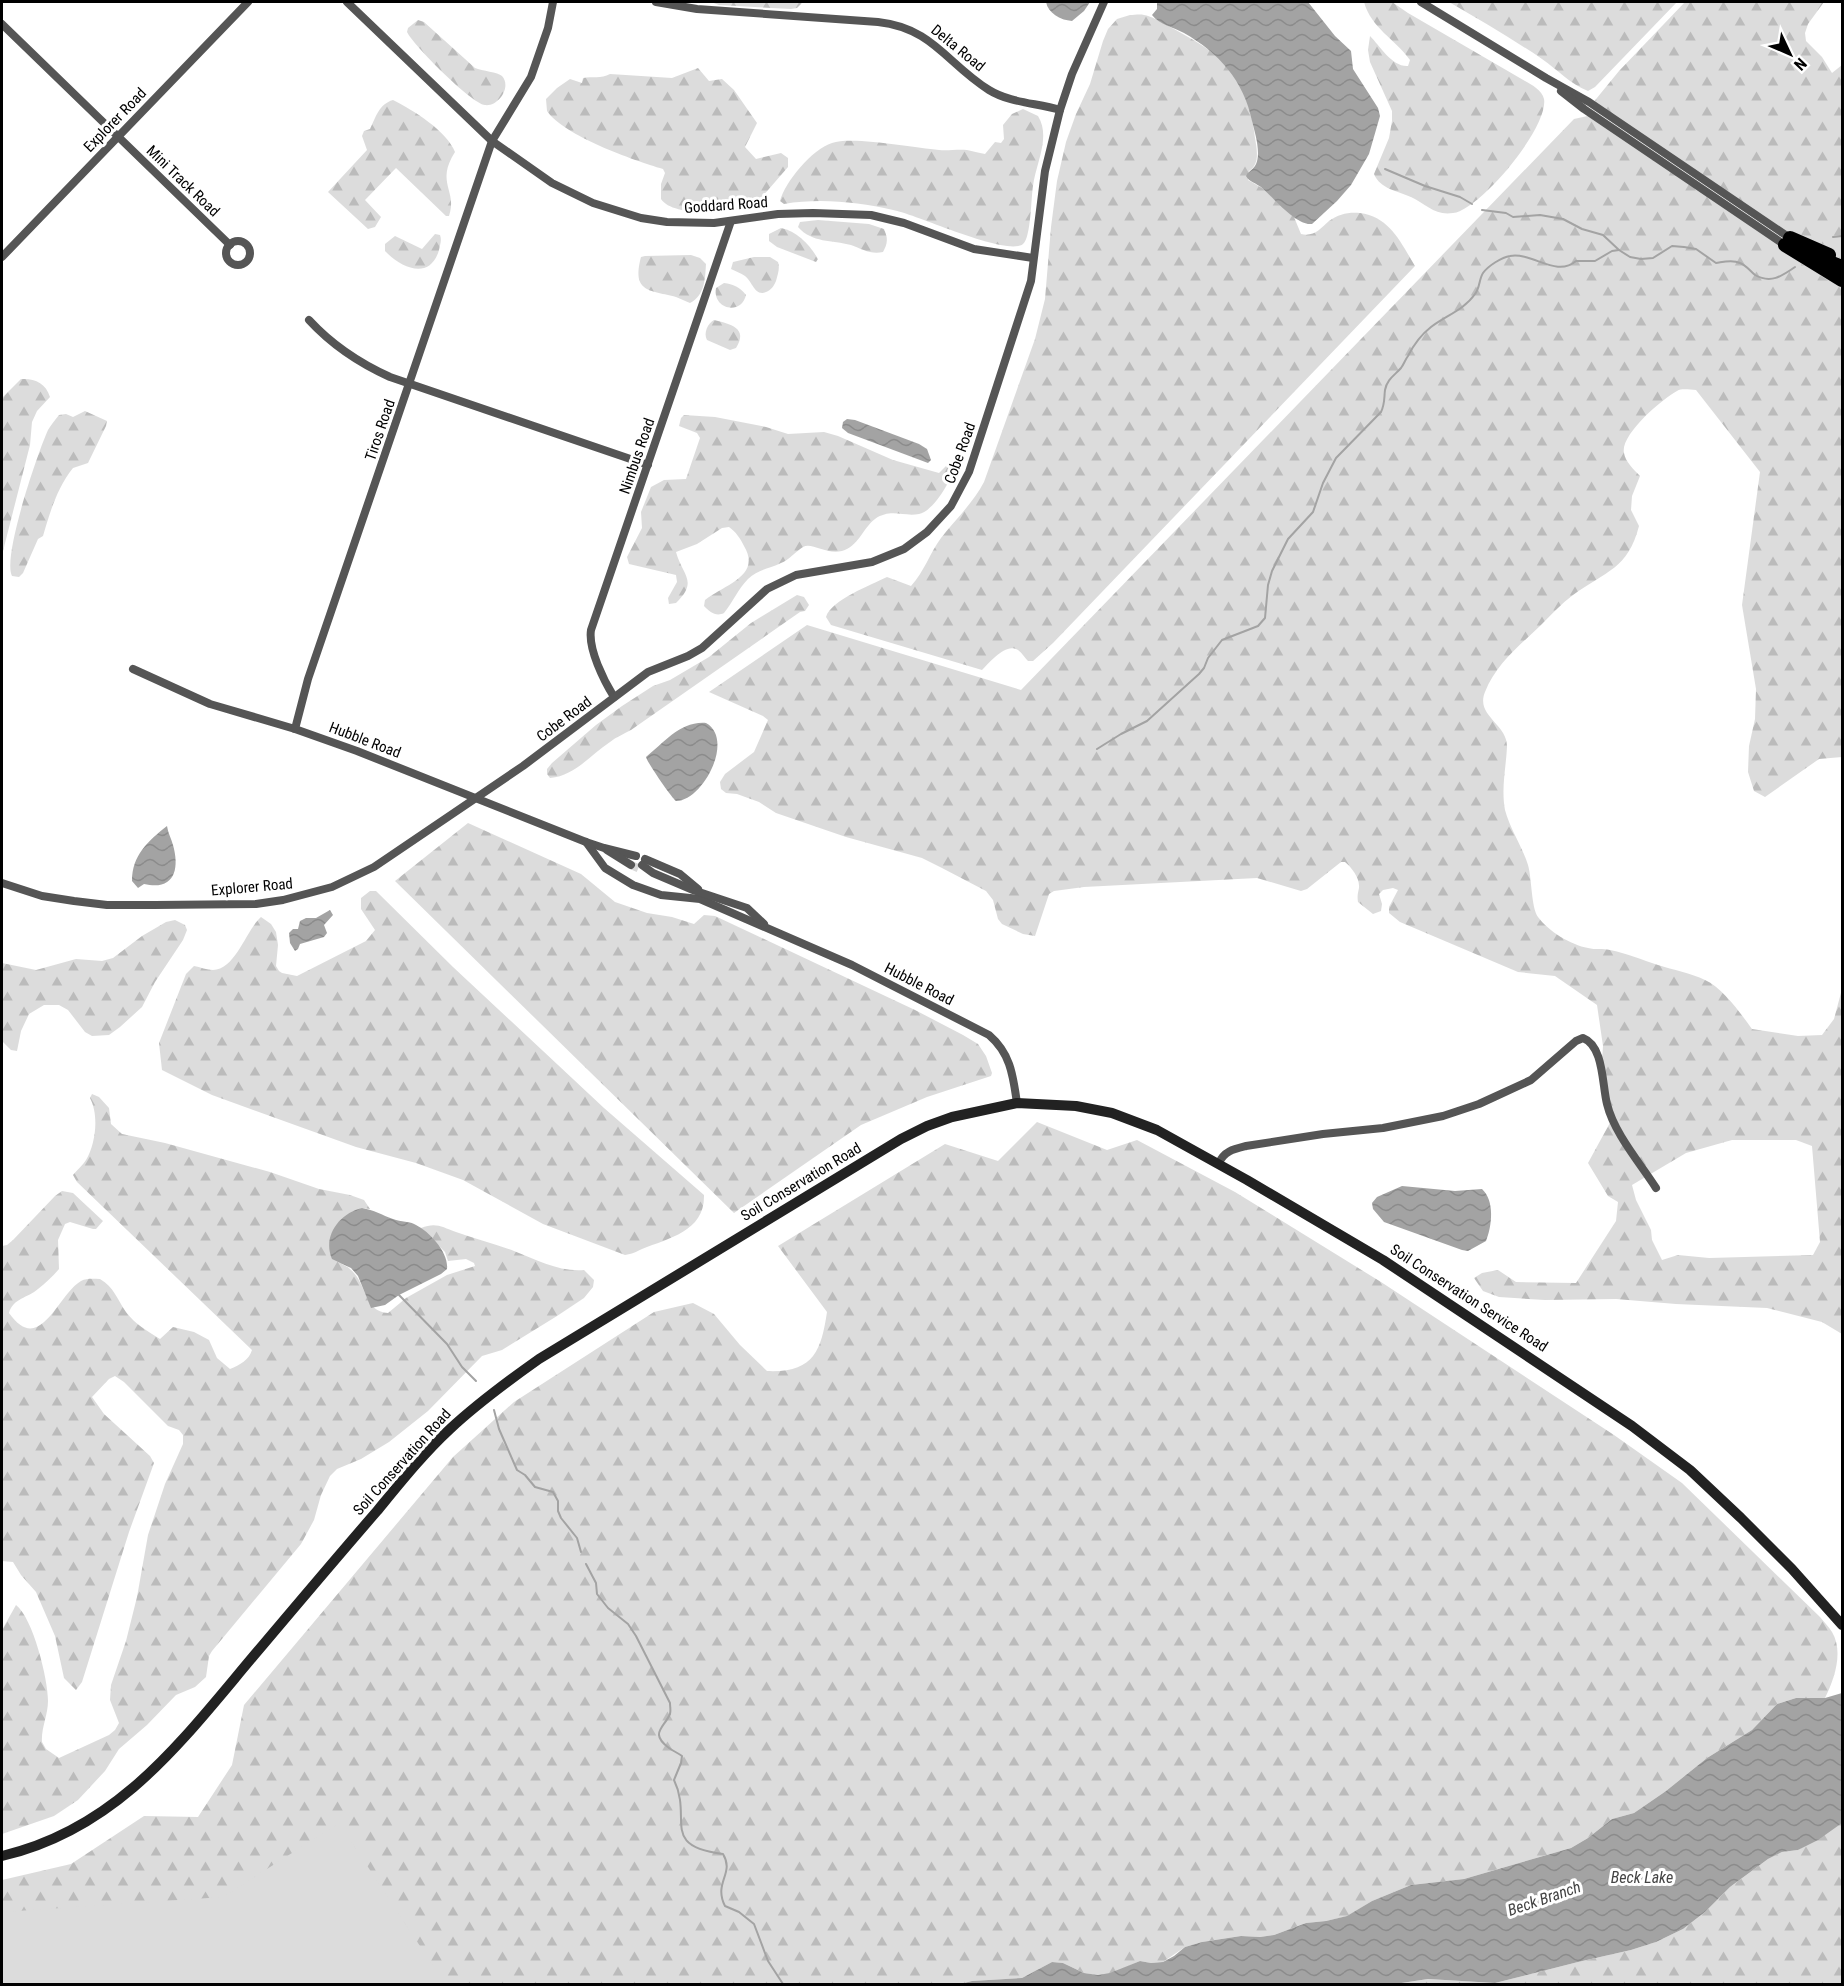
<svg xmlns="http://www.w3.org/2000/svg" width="1844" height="1986" viewBox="0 0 1844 1986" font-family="'Roboto Condensed',sans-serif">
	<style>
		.forest { fill: url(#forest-firs); fill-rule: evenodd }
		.green { fill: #dcdcdc }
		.water { fill: url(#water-waves) }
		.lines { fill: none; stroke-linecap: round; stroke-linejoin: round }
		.stream { stroke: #a3a3a3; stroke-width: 2 }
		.street-tunnel { stroke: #d9d9d9; stroke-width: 8; stroke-dasharray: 8 4; stroke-linecap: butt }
		.highway-casing { stroke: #dbdbdb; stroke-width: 15 }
		.street { stroke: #555; stroke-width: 8 }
		.secondary { stroke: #222; stroke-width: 10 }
		.highway { stroke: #000; stroke-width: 14 }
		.labels { text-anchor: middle; stroke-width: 6; stroke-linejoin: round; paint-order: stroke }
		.street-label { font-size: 15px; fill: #000; stroke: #fff }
		.water-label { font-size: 16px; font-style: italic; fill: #444; stroke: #fff }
	</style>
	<defs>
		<pattern id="forest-firs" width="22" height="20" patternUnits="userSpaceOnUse" patternTransform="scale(1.5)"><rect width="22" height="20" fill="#dcdcdc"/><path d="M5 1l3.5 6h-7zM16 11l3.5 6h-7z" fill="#bbb"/></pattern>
		<pattern id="water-waves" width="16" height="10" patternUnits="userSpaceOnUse" patternTransform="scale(1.5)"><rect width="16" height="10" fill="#a3a3a3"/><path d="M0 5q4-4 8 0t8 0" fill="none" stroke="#8b8b8b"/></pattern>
	</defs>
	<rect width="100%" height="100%" fill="#fff"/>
	<g class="forest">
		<polygon points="711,2 803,2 797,8 791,9 719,5"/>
		<path d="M 1364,2 L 1392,2 L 1408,13 L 1525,81 C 1532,85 1542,90 1544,99 C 1549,127 1480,210 1453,213 C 1435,216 1426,204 1411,197 C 1398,191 1380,189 1374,174 L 1389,138 L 1392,121 L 1392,111 L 1370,62 L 1368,50 L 1370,36 C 1380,46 1392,67 1408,66 L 1410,60 C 1395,39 1371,28 1364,2 Z"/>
		<path d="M 1449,2 L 1677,2 L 1595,87 L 1588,91 C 1570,84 1558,70 1542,59 C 1511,38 1480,20 1449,2 Z"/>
		<polygon points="1685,2 1824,2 1808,24 1805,33 1806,41 1822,57 1832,73 1842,65 1842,259 1805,246 1592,104 1619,71"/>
		<path d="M 1130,15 C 1134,15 1140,14 1144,15 C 1151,16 1159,21 1165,24 C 1190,38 1219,52 1235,76 C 1248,95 1252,116 1255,138 C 1257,150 1260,164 1249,171 L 1248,180 L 1262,188 L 1294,217 L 1301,234 C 1314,237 1320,229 1329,221 C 1339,214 1348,212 1360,213 C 1390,217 1401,243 1415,266 L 1053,643 L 1033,661 L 1028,661 C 1025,658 1022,653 1018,650 C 1006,642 990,662 982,670 L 831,625 L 826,617 C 831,600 871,585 887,577 L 911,586 C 924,572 930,553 941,538 C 956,519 973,503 984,482 L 1035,339 L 1045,299 L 1051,227 L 1057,181 L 1066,142 L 1076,114 L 1090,84 L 1103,41 L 1108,29 L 1117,19 Z"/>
		<path d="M 418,20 L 424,22 L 475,68 C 482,71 498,72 502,76 C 512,87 498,107 485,105 C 472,104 413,45 407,32 L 408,28 Z"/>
		<path d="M 698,68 L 709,81 L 722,79 L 734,90 L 757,123 L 745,147 L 756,159 L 781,153 L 788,158 L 788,167 L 755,205 C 736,213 673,218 661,199 L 661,184 L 665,173 L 663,169 C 633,160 564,136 547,111 L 546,99 L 557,88 L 570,79 L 582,83 L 583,78 C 592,76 601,79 610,74 L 672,78 Z"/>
		<path d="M 393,100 C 413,110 447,131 455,152 C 435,183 458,191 449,216 L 446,216 L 396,168 L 365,200 L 381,217 L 375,227 L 368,229 L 328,192 L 367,150 L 362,136 L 364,131 L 370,129 C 376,117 379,104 393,100 Z"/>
		<path d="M 1023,109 L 1038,116 C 1051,137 1036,163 1033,186 C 1031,198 1031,238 1023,244 C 1007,257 916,214 893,210 C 858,202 820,198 784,204 L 780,201 C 785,182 812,149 832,143 C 853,136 913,148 939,150 C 948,151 957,149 967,150 C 973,151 978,153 985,154 L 995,142 L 1001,143 L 1004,139 L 1003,125 L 1012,114 Z"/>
		<path d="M 1592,115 L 1842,280 L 1842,757 L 1819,759 L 1765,797 L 1754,791 L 1748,772 L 1749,746 L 1755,719 L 1756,689 L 1742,605 L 1760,472 L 1696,390 C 1690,390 1682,388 1677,391 C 1662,399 1620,435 1624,453 C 1625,461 1634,470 1640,476 L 1632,496 L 1631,510 L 1639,526 C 1628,569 1606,571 1573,595 C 1561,604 1551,615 1540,626 C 1519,646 1496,664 1485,692 C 1475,716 1508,724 1507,747 C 1506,768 1501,788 1505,810 C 1510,829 1522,846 1528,865 C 1532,879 1531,907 1538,917 C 1548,931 1571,945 1588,948 C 1595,950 1603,948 1610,950 C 1626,953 1642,960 1658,965 C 1673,970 1691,973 1705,980 C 1723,988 1741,1014 1752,1029 L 1798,1036 L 1822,1035 L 1834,1019 L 1842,989 L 1842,1334 L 1822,1322 L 1767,1308 L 1676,1304 L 1616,1299 L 1545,1300 L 1499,1297 L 1483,1291 L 1474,1278 L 1482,1273 L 1498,1270 L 1516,1282 L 1576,1283 L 1616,1221 L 1618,1202 L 1608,1196 L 1588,1163 L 1612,1119 L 1601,1075 L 1603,1046 L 1597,1005 L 1555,976 L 1518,972 L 1400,922 L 1389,913 L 1389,907 L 1398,890 L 1393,888 L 1383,890 L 1379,894 L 1382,904 L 1381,911 L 1373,914 L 1358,902 C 1357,896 1358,893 1359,888 C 1360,878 1352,868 1345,862 L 1341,862 L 1307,889 L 1301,891 L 1257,878 L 1084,887 L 1054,891 L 1049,894 L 1035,936 L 1023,934 L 1002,924 L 998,919 L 993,900 L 986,891 L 942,868 L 922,858 L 846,837 L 776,813 L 759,802 L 737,794 L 726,793 L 721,789 L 720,782 L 725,774 L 754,752 L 768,720 L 763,716 L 709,692 L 807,625 L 1021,690 L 1574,119 ZM 1732,1140 L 1796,1140 L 1812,1146 L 1820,1242 L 1813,1255 L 1709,1258 L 1678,1255 L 1662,1260 L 1652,1240 L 1651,1230 L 1636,1200 L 1632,1185 L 1686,1153 Z"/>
		<path d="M 818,220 L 869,224 L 884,229 C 888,238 888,243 883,252 C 871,255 862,249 851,245 C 832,240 812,243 798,227 L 800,222 Z"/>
		<path d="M 781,228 C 797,231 810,245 818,259 L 816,262 L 777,247 L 769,241 L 769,234 Z"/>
		<path d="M 435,234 L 440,235 C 442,241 440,244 439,250 C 430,281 401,268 385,251 L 385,244 L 395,236 L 422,249 Z"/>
		<path d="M 691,255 L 700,258 L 706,264 C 705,279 705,295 690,303 C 685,301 681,299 676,297 C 652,290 631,294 641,257 L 645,256 Z"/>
		<path d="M 754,257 L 770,257 L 778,262 C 780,268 778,274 776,281 C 774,286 771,290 766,292 C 755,297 752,281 745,276 C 741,273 735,271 731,269 L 733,262 Z"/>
		<path d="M 724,283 C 733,284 740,287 746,295 C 741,316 712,309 716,288 Z"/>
		<path d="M 714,320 C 730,324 749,328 736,348 L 730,350 L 707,340 C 703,333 708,323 714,320 Z"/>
		<path d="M 21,379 C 34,378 46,383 50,397 L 37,411 L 32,422 L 30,445 L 2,555 L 2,398 Z"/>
		<path d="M 85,411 L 107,421 L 106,426 L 88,463 L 73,468 C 57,488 50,512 43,536 L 38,539 L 23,573 L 19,577 L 12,576 C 2,557 38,452 48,430 C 51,425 55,420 59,415 L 66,414 L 73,417 Z"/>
		<path d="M 684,415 L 715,417 L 766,427 L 788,434 L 824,432 L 838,436 L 893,460 L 939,473 L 952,460 L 955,459 C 957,473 934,512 919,514 C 903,517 891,508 875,519 C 863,528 858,547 842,551 C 826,555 812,542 803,547 C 795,552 789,560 781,563 C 769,569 758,569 748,579 C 738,589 733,602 724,613 C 716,617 710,612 704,606 L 705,600 C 724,585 762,576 744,546 C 740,538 736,532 729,527 L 722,528 L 697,544 L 676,552 C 682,575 699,581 676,603 L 669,604 L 668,598 L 677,582 L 676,575 L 629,564 L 627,557 L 642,528 L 641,512 L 651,487 L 664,480 L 686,479 L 700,438 L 697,433 L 679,426 L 681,418 Z"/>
		<path d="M 797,595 L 804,597 L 809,605 L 805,611 L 800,612 L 631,730 C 624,734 616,737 610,742 C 590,755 575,776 550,778 L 547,774 L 547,769 L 552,763 L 596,725 L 622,706 L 653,686 L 670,680 L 709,657 L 751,623 Z"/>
		<polygon points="468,823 581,874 615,902 647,913 672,917 694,924 704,915 715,916 915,1010 963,1035 978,1044 986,1056 992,1073 991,1076 927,1097 861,1125 734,1213 395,881"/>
		<path d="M 370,891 L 376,891 L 453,967 L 604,1108 L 704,1195 C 705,1231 669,1238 642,1249 C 636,1252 632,1254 625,1255 L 543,1224 L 463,1180 L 416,1163 L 356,1147 L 245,1107 L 212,1095 L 162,1070 L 159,1043 L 186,974 L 194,966 C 200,967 207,970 213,970 C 236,969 246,930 261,917 L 271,924 L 276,932 L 278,945 L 276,966 L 279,971 L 282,973 L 297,976 L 366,941 L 375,930 L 361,909 L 361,898 Z"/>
		<polygon points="175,920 185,925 187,930 183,940 155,982 142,1007 120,1027 109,1035 92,1036 85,1032 68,1010 59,1005 44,1005 29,1014 21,1031 17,1051 11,1050 2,1041 2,963 36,970 76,959 102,961 113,958 142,936 166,922"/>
		<path d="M 92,1094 L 99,1097 L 109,1108 L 111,1124 L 122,1134 L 165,1143 L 270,1172 L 319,1189 L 350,1195 L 364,1200 L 370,1209 L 362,1208 L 342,1264 C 369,1276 360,1311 388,1313 L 406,1298 L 447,1275 L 475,1266 L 474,1263 L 466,1259 L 448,1261 L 445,1252 L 421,1228 C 436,1222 442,1227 456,1232 C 475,1239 495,1244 514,1251 C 537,1260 559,1272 584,1270 L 594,1280 L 593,1287 L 584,1298 L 557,1316 L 502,1350 L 482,1356 L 428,1411 L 389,1442 L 361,1459 L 337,1469 L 330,1476 L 321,1495 L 314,1520 L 301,1544 L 212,1651 L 209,1656 L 206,1677 L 195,1687 L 176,1695 L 147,1725 L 119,1749 L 105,1771 L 78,1800 L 54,1816 L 2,1834 L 2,1630 L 16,1605 C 33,1618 48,1679 48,1701 C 48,1715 41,1728 42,1742 L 46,1749 L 59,1758 L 109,1735 L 115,1730 L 119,1723 L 110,1700 L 111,1685 L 126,1641 L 137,1597 L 148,1535 L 165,1484 L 183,1444 L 183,1435 L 179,1430 L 168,1426 L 124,1382 L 115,1376 L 109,1379 L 92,1397 L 104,1414 L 150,1456 L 154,1463 L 129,1532 L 82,1682 L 76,1690 L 64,1678 L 55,1636 L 36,1592 L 21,1575 L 13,1562 L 2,1561 L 2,1246 L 7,1245 L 13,1240 L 55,1196 L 62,1191 L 73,1193 L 103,1221 L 96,1229 L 93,1229 L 70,1222 L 65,1224 L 58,1240 L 59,1269 C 53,1276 46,1283 38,1289 C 28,1298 13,1298 9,1313 C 40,1357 58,1294 81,1281 C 87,1278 93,1279 100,1279 C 114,1287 117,1299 126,1312 C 135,1324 147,1331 160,1339 L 173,1327 L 194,1332 L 209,1340 L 217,1358 L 230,1369 C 240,1365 249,1360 252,1350 L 77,1182 L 73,1175 C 77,1170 83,1165 86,1160 C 96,1143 99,1115 90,1098 Z"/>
		<path d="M 1037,1122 L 1107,1150 L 1137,1140 L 1235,1192 L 1381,1282 L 1614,1435 L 1682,1483 L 1820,1617 C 1824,1622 1829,1627 1832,1632 C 1844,1652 1834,1680 1825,1698 L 1796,1698 L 1777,1704 L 1752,1730 L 1707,1758 L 1666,1791 L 1634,1813 L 1612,1819 L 1588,1838 L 1571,1848 L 1464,1879 L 1411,1885 L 1372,1901 L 1348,1916 L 1326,1921 L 1306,1923 L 1274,1935 L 1260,1937 L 1241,1936 L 1202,1942 L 1185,1947 L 1163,1962 L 1151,1963 L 1140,1961 L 1110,1974 L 1098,1975 L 1084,1973 L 1063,1963 L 1052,1962 L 1022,1978 L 972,1981 L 960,1984 L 2,1984 L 2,1880 L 71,1864 L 144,1816 L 198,1817 L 232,1765 L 244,1705 L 453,1457 L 514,1402 L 654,1312 L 693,1303 L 714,1314 L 740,1345 L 767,1371 C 813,1373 821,1352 827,1312 L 778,1246 L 945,1144 L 998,1161 Z"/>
		<polygon points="1842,1823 1842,1984 1395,1984 1428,1979 1495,1983 1578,1962 1631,1950 1656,1942 1683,1929 1705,1912 1730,1887 1768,1859 1782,1852 1798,1850"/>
	</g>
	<polygon class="green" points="339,1823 445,1984 2,1984 2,1912 223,1897"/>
	<g class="water">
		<path d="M 1046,2 L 1090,2 L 1084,11 L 1072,21 C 1060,20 1048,13 1046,2 Z"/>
		<path d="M 1157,2 L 1308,2 L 1335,36 L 1351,51 L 1353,69 L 1378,108 L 1380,116 L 1369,154 L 1351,185 L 1337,201 L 1312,224 C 1296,226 1273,197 1261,187 C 1256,183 1249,182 1246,176 C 1248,172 1252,170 1255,166 C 1262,155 1255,133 1252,121 C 1244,81 1219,53 1184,33 C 1173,27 1160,25 1152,15 L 1157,9 Z"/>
		<polygon points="847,419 855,420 919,444 927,449 931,460 928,463 848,433 842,428 843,422"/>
		<path d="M 706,723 C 735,739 703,801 676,801 C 671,797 647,762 646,757 C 664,743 680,721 706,723 Z"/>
		<path d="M 167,826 C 168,833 171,838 173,845 C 180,870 174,891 144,884 L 138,888 L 132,881 C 132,855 148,841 167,826 Z"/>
		<polygon points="330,910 333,915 324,925 327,933 324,937 300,944 298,949 295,951 290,943 289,933 293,929 298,929 300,921 306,918 316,918"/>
		<path d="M 1402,1186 L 1455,1191 L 1482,1189 C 1495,1201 1492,1226 1486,1241 L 1468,1251 L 1462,1250 L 1384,1222 L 1373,1209 L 1372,1203 L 1377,1197 Z"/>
		<path d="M 362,1208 C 374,1210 382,1215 393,1219 C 401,1222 410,1221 416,1225 C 430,1232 449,1253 447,1269 L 441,1274 L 399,1295 L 385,1305 L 371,1308 L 358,1276 L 351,1268 L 332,1259 C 322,1236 340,1213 362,1208 Z"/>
		<polygon points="1842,1693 1842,1823 1818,1840 1798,1850 1782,1852 1768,1859 1730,1887 1705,1912 1683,1929 1656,1942 1631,1950 1578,1962 1495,1983 1428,1979 1395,1984 960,1984 972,1981 1022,1978 1052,1962 1063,1963 1084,1973 1098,1975 1110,1973 1140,1961 1151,1963 1163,1962 1174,1956 1185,1947 1202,1942 1241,1936 1260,1937 1274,1935 1306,1923 1326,1921 1347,1916 1372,1901 1411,1885 1464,1879 1571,1848 1588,1838 1612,1819 1634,1813 1666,1791 1707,1758 1752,1730 1777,1704 1796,1698 1825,1698"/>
	</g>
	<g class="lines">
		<g class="stream">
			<polyline points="1385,169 1425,186 1460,197 1472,204"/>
			<path d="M 1482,210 L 1506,213 L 1513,217 L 1540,215 L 1563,219 L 1582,229 L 1603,235 L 1619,250 L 1630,257 L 1641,259 L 1653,258 L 1672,246 L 1684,247 L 1696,249 L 1716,263 C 1723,262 1732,259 1740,263 C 1746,265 1750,271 1755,275 C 1771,284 1782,276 1795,267"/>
			<polyline points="1833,237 1842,236"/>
			<path d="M 1097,749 L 1121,734 L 1147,721 L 1199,674 L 1204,668 L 1208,658 L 1222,640 L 1258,626 L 1265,618 L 1268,585 L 1272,571 L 1288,539 L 1313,512 L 1323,483 L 1336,458 L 1381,412 C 1385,404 1384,398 1385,390 C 1387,379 1395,375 1401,368 C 1404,364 1405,360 1408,356 C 1413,346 1422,334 1431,327 C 1445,316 1464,310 1475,294 C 1480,288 1479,279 1483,273 C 1488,266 1502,257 1510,256 C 1533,252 1556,278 1576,261 L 1595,261 L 1612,251 L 1619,250"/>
			<polyline points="399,1295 447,1344 462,1367 476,1381"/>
			<polyline points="494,1410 499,1429 517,1470 525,1475 535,1487 553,1492 558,1501 558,1511 561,1518 577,1538 581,1552"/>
			<path d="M 586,1564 L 596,1583 L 597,1594 L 608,1608 L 628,1624 L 636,1636 L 670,1703 C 670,1707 671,1710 670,1714 C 664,1728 649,1733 669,1748 C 673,1751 678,1753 682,1756 L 681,1763 L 674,1780 C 693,1819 659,1846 723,1854 C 735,1874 713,1882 725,1906 L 739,1912 L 754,1924 L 768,1961 L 783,1984"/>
		</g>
		<polyline class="street-tunnel" points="631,865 640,869"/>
		<g class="highway-casing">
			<g id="highway">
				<polyline points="1790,238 1829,255"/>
				<polyline points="1785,245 1842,280"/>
				<polyline points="1817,257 1842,267"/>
			</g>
		</g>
		<g class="street">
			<polyline points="347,2 492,141 552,183 593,203 641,218 667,222 714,223 778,214 813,213 871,215 904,223 974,249 1033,258"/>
			<path d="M 656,2 L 697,9 L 878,22 C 933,28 947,64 989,90 C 1010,103 1037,103 1060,110"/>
			<polyline points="1421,2 1546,78 1589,102 1790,238"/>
			<polyline points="2,24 230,245"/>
			<polyline points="1561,91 1584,109 1785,245"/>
			<circle cx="238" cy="253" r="12"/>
			<polyline points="2,257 248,2"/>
			<path d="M 309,320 C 332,345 359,363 390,377 L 648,465"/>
			<polyline points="133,669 210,704 295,729 357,751 586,842 604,848 636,856"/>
			<path d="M 614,697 C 604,681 588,649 591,630 L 731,221"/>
			<polyline points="295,729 308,679 492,141 531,77 548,28 553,2"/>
			<path d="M 586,842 L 605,868 L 633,885 L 661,895 L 700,899 L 852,965 L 989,1035 C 1011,1054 1013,1076 1017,1103"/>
			<polyline points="607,850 631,865"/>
			<polyline points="645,859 680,874 698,889"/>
			<polyline points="642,865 653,873 693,890 747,908 764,924"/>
			<polyline points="2,883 42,896 74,901 107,905 155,905 256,904 283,900 332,887 374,867 523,766 648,672 688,656 702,648 767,589 796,575 872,562 904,549 927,532 951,506 969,472 1031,281 1045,171 1060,110 1072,74 1104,2"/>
			<path d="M 1219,1163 C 1224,1151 1234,1149 1246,1146 L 1323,1134 L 1383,1128 L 1443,1116 L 1479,1104 L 1531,1080 L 1576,1041 L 1583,1038 C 1604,1046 1602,1085 1607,1104 C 1614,1133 1640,1163 1656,1188"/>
		</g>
		<path class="secondary" d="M 2,1856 C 122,1828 186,1735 262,1646 C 300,1601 338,1556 377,1511 C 400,1483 423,1454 450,1429 C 478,1403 508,1381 539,1359 L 901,1139 L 927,1126 L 952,1117 L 1017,1103 L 1076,1106 L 1112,1113 L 1157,1130 L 1247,1180 L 1383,1260 L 1632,1426 L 1690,1470 L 1741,1518 L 1792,1569 L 1842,1625"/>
		<use href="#highway" class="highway"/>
	</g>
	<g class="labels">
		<g class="street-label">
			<text transform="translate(958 48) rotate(39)" y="5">Delta Road</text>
			<text transform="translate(115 120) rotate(-46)" y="5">Explorer Road</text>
			<text transform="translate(183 181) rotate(44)" y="5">Mini Track Road</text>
			<text transform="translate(726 205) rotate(-4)" y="5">Goddard Road</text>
			<text transform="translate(380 430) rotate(-71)" y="5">Tiros Road</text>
			<text transform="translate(960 453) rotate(-70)" y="5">Cobe Road</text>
			<text transform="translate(637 456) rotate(-71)" y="5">Nimbus Road</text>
			<text transform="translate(564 719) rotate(-37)" y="5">Cobe Road</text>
			<text transform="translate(365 740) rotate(21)" y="5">Hubble Road</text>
			<text transform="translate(252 887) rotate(-5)" y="5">Explorer Road</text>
			<text transform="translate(919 984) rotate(27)" y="5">Hubble Road</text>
			<text transform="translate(801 1182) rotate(-31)" y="5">Soil Conservation Road</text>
			<text transform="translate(1469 1298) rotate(33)" y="5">Soil Conservation Service Road</text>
			<text transform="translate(402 1462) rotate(-48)" y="5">Soil Conservation Road</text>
		</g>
		<g class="water-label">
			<text x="1642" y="1883">Beck Lake</text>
			<text transform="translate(1544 1898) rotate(-19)" y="6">Beck Branch</text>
		</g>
	</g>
	<rect width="1844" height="1986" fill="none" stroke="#000000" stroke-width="6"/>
	<g transform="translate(1790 54) rotate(134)" stroke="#ffffff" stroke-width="4.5" paint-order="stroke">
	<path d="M0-4.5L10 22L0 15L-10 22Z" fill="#000000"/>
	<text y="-9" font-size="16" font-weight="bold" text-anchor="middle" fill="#000000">N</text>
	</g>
</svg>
